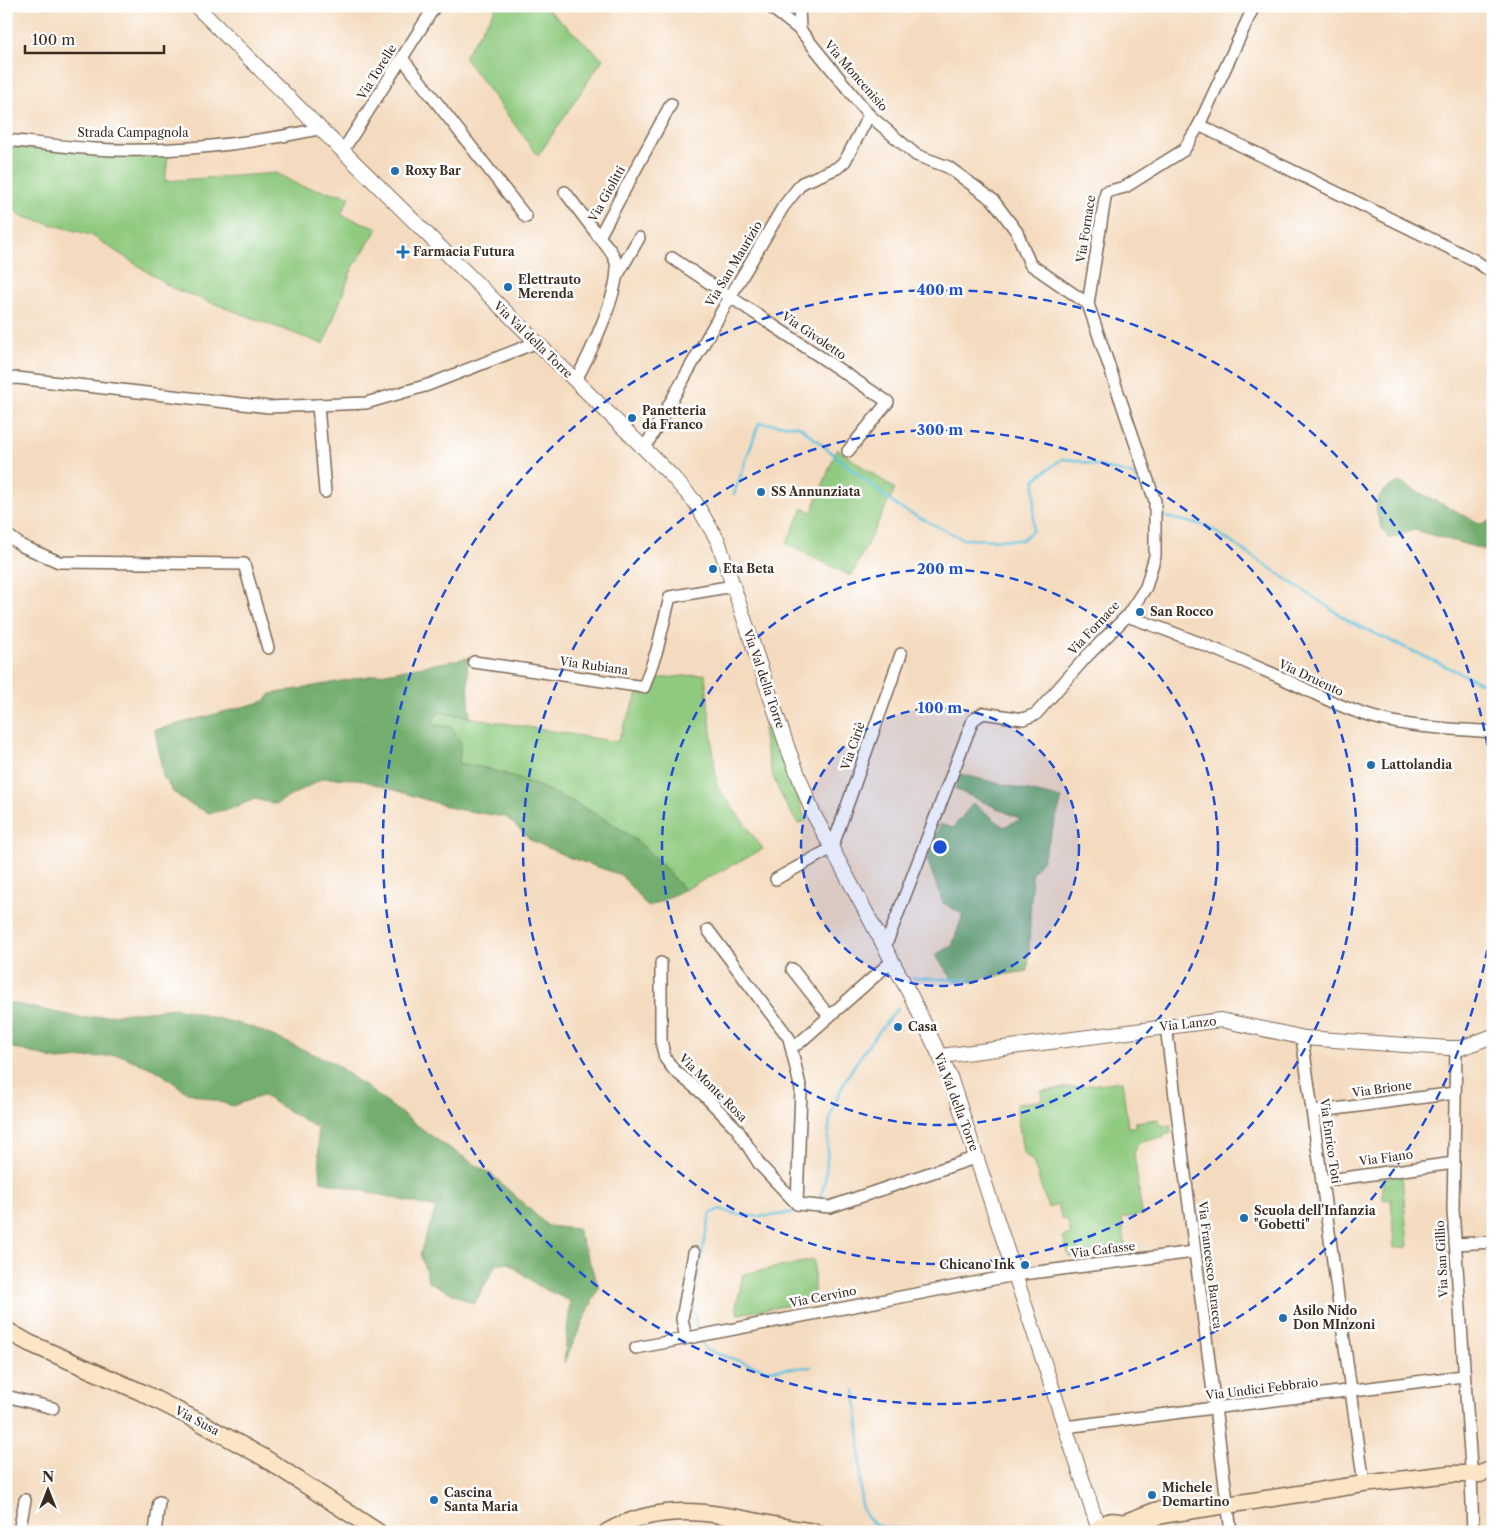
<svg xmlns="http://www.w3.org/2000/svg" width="1499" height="1538" viewBox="0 0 1499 1538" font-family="'Libre Caslon Text',serif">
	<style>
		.green { fill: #8fca7f; stroke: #657a4e }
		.forest { fill: #73ae6e; stroke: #576c46 }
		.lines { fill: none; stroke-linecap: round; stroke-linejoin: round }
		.stream { stroke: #5fc2dd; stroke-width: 2.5 }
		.minor-casing { stroke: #7c6856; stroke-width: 14 }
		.tertiary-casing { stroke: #7c6856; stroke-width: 16 }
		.secondary-casing { stroke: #7c6856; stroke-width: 19 }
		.minor { stroke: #fff; stroke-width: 11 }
		.tertiary { stroke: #fff; stroke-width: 14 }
		.secondary { stroke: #fce5c4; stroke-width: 16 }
		.ring { fill: none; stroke: #1d4ed8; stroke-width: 2.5; stroke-dasharray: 9 6 }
		.poi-dot { fill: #1f6fb2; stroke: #fff; stroke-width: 2 }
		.labels { text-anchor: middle; stroke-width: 5; stroke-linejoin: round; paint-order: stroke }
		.street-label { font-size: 12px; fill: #3b2a1e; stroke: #fff }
		.poi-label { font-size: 12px; font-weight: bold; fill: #3b2a1e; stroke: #fff; text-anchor: start }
		.centre { fill: #1d4ed8; stroke: #fff; stroke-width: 2.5 }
		.ring-label { font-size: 15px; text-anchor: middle; font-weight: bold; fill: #1d4ed8; stroke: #fff; stroke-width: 5; stroke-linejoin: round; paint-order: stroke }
	</style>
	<rect width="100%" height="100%" fill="#fff"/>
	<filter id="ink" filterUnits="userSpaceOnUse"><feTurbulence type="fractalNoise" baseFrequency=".02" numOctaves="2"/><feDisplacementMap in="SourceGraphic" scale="10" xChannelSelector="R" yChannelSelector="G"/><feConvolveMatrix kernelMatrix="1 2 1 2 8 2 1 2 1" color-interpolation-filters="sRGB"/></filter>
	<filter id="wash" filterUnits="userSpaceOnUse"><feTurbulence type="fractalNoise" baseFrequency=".0096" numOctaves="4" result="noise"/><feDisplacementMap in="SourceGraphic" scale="20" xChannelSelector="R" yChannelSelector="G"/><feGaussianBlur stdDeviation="1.12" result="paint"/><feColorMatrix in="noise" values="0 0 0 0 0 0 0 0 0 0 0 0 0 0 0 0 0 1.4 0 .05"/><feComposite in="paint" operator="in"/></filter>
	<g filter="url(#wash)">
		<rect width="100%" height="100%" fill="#f4dbbf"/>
		<g class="green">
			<polygon points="497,6 544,6 603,59 538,156 464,57"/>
			<polygon points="6,140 169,149 165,181 277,173 300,186 350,196 341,215 378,228 352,269 324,344 320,343 172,288 91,235 24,217 6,205"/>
			<polygon points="837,449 895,489 851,576 786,544 803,508 812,512"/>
			<path d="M 705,674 L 717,786 L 763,849 L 684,890 C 667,871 651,851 630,836 C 587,805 511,769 458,763 L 461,743 L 431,724 L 438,712 L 617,742 L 638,693 L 648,695 L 653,679 Z"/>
			<path d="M 772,726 L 806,821 L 798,824 C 776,790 768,770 763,729 Z"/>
			<path d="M 1122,1081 L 1128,1127 L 1135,1127 L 1135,1122 L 1159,1119 L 1161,1126 L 1170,1125 L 1171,1133 L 1163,1134 L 1164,1138 C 1151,1139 1137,1138 1134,1153 L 1142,1215 L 1122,1218 L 1126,1254 L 1080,1260 L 1079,1256 L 1069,1257 L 1063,1236 L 1071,1234 L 1067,1219 L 1062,1220 L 1058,1205 L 1048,1208 L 1033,1161 L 1023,1153 L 1016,1104 L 1042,1100 L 1041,1091 Z"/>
			<polygon points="1402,1175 1408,1247 1394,1248 1391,1199 1383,1200 1382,1178"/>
			<polygon points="814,1260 814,1301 738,1314 736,1307 743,1274"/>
		</g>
		<g class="forest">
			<path d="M 1399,482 L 1481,524 L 1493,520 L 1493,552 L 1414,530 L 1389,539 C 1373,515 1368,495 1399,482 Z"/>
			<path d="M 467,658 L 470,717 L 439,712 L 431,724 L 452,727 L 461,743 L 459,763 C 512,771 586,804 630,836 C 651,851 667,871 684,890 L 648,907 L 621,875 L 568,857 L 531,840 L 506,817 L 456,809 L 358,779 L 323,778 L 276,804 L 255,799 L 230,809 L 209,813 L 190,804 L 173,792 L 163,776 L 155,730 L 265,701 L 271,694 Z"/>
			<polygon points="960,774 1062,799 1043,859 1032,873 1028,971 977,979 977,982 954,981 935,955 952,946 963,914 943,903 927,859 940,824 953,828 973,803 1004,827 1021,819 955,789"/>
			<polygon points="6,1002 83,1018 176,1008 252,1027 334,1063 437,1140 492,1175 548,1226 577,1229 599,1287 564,1363 570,1301 538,1286 509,1263 497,1263 474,1304 429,1282 420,1253 436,1208 321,1181 317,1128 262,1095 233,1106 186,1092 158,1071 120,1055 58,1060 6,1046"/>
		</g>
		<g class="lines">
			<g class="stream">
				<polyline points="734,494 759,423 799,426 898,507 963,539 1022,540 1033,530 1035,479 1062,459 1075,460 1134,475 1147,493"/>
				<polyline points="1162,513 1165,517 1207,526 1352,623 1493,688"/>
				<polyline points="913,978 968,980"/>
				<path d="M 817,1202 C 832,1177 824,1143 831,1116 C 841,1076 873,1039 898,1008"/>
				<path d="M 697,1329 L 693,1309 L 694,1292 L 710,1214 L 720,1209 C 744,1219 769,1218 793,1212"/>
				<polyline points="701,1341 706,1350 767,1370 811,1367"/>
				<polyline points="855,1390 860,1440 861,1506 867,1517 875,1525 886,1528 905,1529"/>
			</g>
		</g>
	</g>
	<g filter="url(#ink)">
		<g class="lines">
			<g class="minor-casing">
				<g id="minor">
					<polyline points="769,6 800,30"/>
					<polyline points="799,6 800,30 869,115 916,155 948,167 993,200 1017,232 1030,264 1088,304"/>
					<polyline points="402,58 526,217"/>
					<polyline points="1199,125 1254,6"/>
					<path d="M 6,140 C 35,143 65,147 94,149 C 165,154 250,144 319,129"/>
					<polyline points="342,152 435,6"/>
					<polyline points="565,192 599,237"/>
					<polyline points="672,258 888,402 848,451"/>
					<polyline points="617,276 639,238"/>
					<polyline points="6,379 17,378 269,407 366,403 428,385 535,343"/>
					<path d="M 575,381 C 588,359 622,287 616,263 C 614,253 606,245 599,237 L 671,104"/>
					<polyline points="318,405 325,492"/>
					<polyline points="644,449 730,297 783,207 802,183 837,168 845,161 869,115"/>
					<polyline points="6,534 22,546 59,562 244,564 268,648"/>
					<path d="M 1127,616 C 1179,634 1231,655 1282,678 C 1314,693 1345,710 1380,719 C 1416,728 1455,729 1493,732"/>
					<polyline points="474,662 644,687 657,650 670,597 733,586"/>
					<polyline points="776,879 832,848 901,654"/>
					<polyline points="708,930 789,1038 801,1090 797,1204"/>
					<polyline points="885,947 973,720 983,713 1023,719 1036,714 1087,656 1127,616 1146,587 1155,556 1155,501 1088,304 1106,192 1125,187 1184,150 1199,125 1474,260 1493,273"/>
					<polyline points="661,963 661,1041 665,1058 674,1070 703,1094 737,1129 760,1165 797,1204 830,1207 977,1157"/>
					<polyline points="792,969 829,1016"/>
					<polyline points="1166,1026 1231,1532"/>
					<polyline points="1305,1038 1303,1045 1364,1484"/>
					<polyline points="798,1044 892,961"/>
					<polyline points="1456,1048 1453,1210 1471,1467"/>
					<polyline points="1313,1112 1455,1093"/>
					<polyline points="1322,1181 1454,1163"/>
					<polyline points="1455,1244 1493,1242"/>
					<polyline points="686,1338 682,1319 694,1253"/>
					<polyline points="636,1348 1015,1275 1194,1252"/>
					<polyline points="6,1396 53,1408"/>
					<polyline points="1065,1427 1463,1376"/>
					<polyline points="1471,1475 1473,1532"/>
					<polyline points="19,1532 25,1500"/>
					<polyline points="155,1532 159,1502"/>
				</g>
			</g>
			<g class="tertiary-casing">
				<g id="tertiary">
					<polyline points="196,6 671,475 695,502 718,541 788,749 813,813 913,1000 950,1077 1098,1527"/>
					<polyline points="941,1056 1221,1020 1305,1038 1448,1048 1461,1048 1493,1036"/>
				</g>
			</g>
			<g class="secondary-casing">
				<g id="secondary">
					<polyline points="6,1330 29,1343 141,1392 196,1420 263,1457 378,1532"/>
					<polyline points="1123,1523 1158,1510"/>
					<path d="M 607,1532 C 678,1492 741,1523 816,1532"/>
					<path d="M 1096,1532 C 1104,1519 1120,1517 1130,1530"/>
					<polyline points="1139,1532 1155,1517 1168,1514 1364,1484 1450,1474 1480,1474 1493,1469"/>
				</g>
			</g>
			<use href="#minor" class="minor"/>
			<use href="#tertiary" class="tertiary"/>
			<use href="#secondary" class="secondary"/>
		</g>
	</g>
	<circle cx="940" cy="847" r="139" fill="#1d4ed8" fill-opacity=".12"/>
	<g class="ring">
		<circle cx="940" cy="847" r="139"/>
		<circle cx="940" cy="847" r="278"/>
		<circle cx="940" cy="847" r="417"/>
		<path d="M1492 920A557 557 0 1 1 1492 774"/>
	</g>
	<g class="poi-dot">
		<circle cx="395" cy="171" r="5"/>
		<path d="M400.5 244.5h5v5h5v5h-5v5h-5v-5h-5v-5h5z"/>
		<circle cx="508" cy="287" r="5"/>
		<circle cx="632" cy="418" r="5"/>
		<circle cx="761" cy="492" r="5"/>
		<circle cx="713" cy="569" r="5"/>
		<circle cx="1140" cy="612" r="5"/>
		<circle cx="1371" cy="765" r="5"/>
		<circle cx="898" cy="1027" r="5"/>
		<circle cx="1244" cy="1218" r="5"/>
		<circle cx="1025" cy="1265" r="5"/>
		<circle cx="1283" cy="1318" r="5"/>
		<circle cx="1152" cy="1495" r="5"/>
		<circle cx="434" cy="1500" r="5"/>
	</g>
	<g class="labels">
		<g class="street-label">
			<text transform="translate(377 72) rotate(-58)" y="4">Via Torelle</text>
			<text transform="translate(856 76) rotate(49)" y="4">Via Moncenisio</text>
			<text x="133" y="137">Strada Campagnola</text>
			<text transform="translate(607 194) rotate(-61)" y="4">Via Giolitti</text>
			<text transform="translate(1086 229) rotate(-81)" y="4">Via Fornace</text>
			<text transform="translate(734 264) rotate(-59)" y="4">Via San Maurizio</text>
			<text transform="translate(814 336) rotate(34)" y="4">Via Givoletto</text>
			<text transform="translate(533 340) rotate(44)" y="4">Via Val della Torre</text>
			<text transform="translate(1094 628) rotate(-47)" y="4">Via Fornace</text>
			<text transform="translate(594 666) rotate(8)" y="4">Via Rubiana</text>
			<text transform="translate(1311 678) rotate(25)" y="4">Via Druento</text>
			<text transform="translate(764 679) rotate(71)" y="4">Via Val della Torre</text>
			<text transform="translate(853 746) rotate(-71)" y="4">Via Ciriè</text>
			<text transform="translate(1188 1024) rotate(-6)" y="4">Via Lanzo</text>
			<text transform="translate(713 1088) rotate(45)" y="4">Via Monte Rosa</text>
			<text transform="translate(1382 1089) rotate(-8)" y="4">Via Brione</text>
			<text transform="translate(956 1102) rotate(69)" y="4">Via Val della Torre</text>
			<text transform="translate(1330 1141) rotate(82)" y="4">Via Enrico Toti</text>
			<text transform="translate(1386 1158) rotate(-8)" y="4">Via Fiano</text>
			<text transform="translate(1103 1250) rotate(-7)" y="4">Via Cafasse</text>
			<text transform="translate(1442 1259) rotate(-93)" y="4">Via San Gillio</text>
			<text transform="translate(1210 1265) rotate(83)" y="4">Via Francesco Baracca</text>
			<text transform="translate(823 1297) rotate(-11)" y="4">Via Cervino</text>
			<text transform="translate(1262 1389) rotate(-7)" y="4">Via Undici Febbraio</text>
			<text transform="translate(197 1421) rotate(28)" y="4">Via Susa</text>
		</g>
		<g class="poi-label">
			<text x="405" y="175">Roxy Bar</text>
			<text x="413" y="256">Farmacia Futura</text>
			<text x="518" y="284">Elettrauto<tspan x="518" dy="14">Merenda</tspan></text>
			<text x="642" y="415">Panetteria<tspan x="642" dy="14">da Franco</tspan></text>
			<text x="771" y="496">SS Annunziata</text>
			<text x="723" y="573">Eta Beta</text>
			<text x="1150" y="616">San Rocco</text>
			<text x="1381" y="769">Lattolandia</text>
			<text x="908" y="1031">Casa</text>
			<text x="1254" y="1215">Scuola dell'Infanzia<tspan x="1254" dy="14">"Gobetti"</tspan></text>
			<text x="1015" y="1269" text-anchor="end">Chicano Ink</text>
			<text x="1293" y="1315">Asilo Nido<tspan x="1293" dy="14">Don MInzoni</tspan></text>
			<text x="1162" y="1492">Michele<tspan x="1162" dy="14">Demartino</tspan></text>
			<text x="444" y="1497">Cascina<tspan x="444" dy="14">Santa Maria</tspan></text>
		</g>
	</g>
	<circle cx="940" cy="847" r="8" class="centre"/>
	<g class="ring-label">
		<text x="940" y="295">400 m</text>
		<text x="940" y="435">300 m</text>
		<text x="940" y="574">200 m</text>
		<text x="940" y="713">100 m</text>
	</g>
	<rect width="1499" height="1538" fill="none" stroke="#fff" stroke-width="25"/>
	<g transform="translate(48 1490)" stroke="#ffffff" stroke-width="4" paint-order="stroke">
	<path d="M0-4L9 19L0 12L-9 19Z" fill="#3b2a1e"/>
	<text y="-8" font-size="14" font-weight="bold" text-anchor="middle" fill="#3b2a1e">N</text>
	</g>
	<path d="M25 45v8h139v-8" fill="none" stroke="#3b2a1e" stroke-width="2.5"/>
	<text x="32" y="45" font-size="15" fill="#3b2a1e" stroke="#ffffff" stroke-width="4" paint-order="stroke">100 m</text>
</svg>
